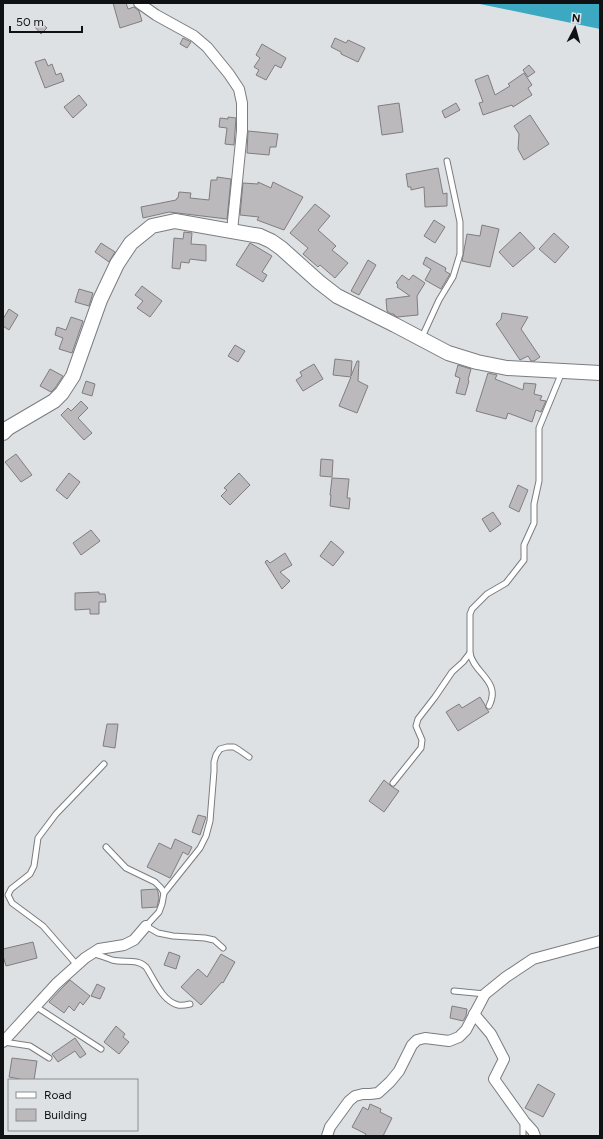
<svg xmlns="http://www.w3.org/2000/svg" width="603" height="1139" viewBox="0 0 603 1139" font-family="Figtree,sans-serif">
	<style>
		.water { fill: #3da8c2 }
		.building { fill: #bcb9bc; stroke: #807d80 }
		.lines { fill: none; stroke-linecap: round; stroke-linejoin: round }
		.lane-casing { stroke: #7a7d80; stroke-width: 7 }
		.street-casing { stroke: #7a7d80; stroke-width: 12 }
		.secondary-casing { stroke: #7a7d80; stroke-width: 16 }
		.lane { stroke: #fff; stroke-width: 5 }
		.street { stroke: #fff; stroke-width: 10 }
		.secondary { stroke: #fff; stroke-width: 14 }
	</style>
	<rect width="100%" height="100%" fill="#dde1e4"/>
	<polygon class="water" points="475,3 600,3 600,29"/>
	<g class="building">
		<polygon points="113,3 126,3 128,9 134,7 139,11 142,21 120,28"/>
		<polygon points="41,22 47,28 41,34 35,27"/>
		<polygon points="183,38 191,42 187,48 180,44"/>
		<polygon points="335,38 346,43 348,40 365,48 358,62 341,54 341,52 331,47"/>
		<polygon points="262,44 286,58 281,68 275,65 266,80 256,75 259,70 254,67 260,58 256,55"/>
		<polygon points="45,59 48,66 52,64 56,75 61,73 64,81 45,88 35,62"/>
		<polygon points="529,65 535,72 528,77 523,70"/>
		<polygon points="524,73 532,85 528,88 532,95 513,107 512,105 483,115 479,103 483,102 475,80 488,75 495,95 510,86 508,84"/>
		<polygon points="79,95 87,105 73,118 64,107"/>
		<polygon points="399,103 403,132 382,135 378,106"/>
		<polygon points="456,103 460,110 445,118 442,111"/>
		<polygon points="530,115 549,144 524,160 518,149 519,134 514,126"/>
		<polygon points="228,117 236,118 234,145 225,144 227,128 219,127 220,118 228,119"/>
		<polygon points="248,131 278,134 276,147 270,147 269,155 247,153"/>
		<polygon points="438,168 443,194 447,193 447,206 425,207 424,187 411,190 411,187 408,187 406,174"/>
		<polygon points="217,177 231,179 227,219 169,212 143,218 141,207 176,200 177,198 178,198 179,192 191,193 190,198 209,200 211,180 217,180"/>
		<polygon points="258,182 271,188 273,182 303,197 284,230 257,220 259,217 240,215 243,183 258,184"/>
		<polygon points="315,204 330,216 318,230 336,246 332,250 348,263 335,278 320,265 318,267 303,254 308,248 290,233"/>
		<polygon points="434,220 445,227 435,243 424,236"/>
		<polygon points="482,225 499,229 490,267 462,261 467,234 480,236"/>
		<polygon points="184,232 192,233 191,244 206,245 206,261 190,259 189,263 181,262 180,269 172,268 174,238 183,239"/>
		<polygon points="520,232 535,248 513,267 499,252"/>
		<polygon points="554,233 569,247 555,263 539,249"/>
		<polygon points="101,243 115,252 109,262 95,252"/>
		<polygon points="250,243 272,256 262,272 267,275 263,282 236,265"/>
		<polygon points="426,257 446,268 445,271 450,274 441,289 425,280 431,269 423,264"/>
		<polygon points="368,260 376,265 359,295 351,291"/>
		<polygon points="402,275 409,280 413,275 425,283 417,296 418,315 397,317 394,315 394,314 391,314 387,311 386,299 410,296 397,287 398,285 396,283"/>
		<polygon points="142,286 162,301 150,317 137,308 143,301 135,295"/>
		<polygon points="79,289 93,293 89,306 75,302"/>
		<polygon points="9,309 18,315 9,330 3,326 3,319"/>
		<polygon points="502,313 528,317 521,329 540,357 534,361 531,361 528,356 520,360 496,324 501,319"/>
		<polygon points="71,317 83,321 72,353 59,349 63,338 55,335 57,327 66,330"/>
		<polygon points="235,345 245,351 238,362 228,356"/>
		<polygon points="335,359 352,361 351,376 357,361 359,361 358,381 368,386 357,413 339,406 351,377 333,375"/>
		<polygon points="314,364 323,379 303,391 296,380 302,376 300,372"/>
		<polygon points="458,365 471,369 468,380 469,381 465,395 456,393 460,378 455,376"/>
		<polygon points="50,369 63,376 55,388 51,392 40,386"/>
		<polygon points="488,373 497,375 495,379 523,390 524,383 536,384 534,394 542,396 540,400 546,401 541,412 536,410 532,422 508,413 506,419 476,411"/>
		<polygon points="86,381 95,384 92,396 82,393"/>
		<polygon points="81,401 88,408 78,418 92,433 84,440 61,415 68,408 71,411"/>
		<polygon points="16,454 32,475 21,482 5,462"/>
		<polygon points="321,459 333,460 332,477 320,476"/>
		<polygon points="69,473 80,482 67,499 56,490"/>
		<polygon points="239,473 250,485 230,505 221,496 227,490 224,488"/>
		<polygon points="332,478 349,479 347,498 350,498 349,509 330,506 331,495 330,495"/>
		<polygon points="518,485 528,490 519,512 509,507"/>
		<polygon points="493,512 501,524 490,532 482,519"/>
		<polygon points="91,530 100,541 81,555 73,543"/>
		<polygon points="331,541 344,552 333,566 320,556"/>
		<polygon points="285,553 292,565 280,572 290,581 282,589 265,562 267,560 270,563"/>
		<polygon points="99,592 99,594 105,594 106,602 99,602 99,614 90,614 90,609 75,610 75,593"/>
		<polygon points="480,697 485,705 486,708 489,712 458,731 446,712 459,704 462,708"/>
		<polygon points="107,724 118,724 115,748 103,746"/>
		<polygon points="384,780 391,786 399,791 384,812 369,801"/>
		<polygon points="198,815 206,817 200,835 192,832"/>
		<polygon points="175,839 192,847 188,855 183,852 170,878 147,867 159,843 171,849"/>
		<polygon points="157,889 158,892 159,898 157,907 142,908 141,890"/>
		<polygon points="33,942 37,958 6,966 3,956 3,949"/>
		<polygon points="169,952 180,956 176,969 164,965"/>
		<polygon points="221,954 235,962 223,983 222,982 201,1005 181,987 198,969 207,977"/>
		<polygon points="70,980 90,996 83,1005 80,1002 74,1011 69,1006 64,1013 49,1002 61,989"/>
		<polygon points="97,984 105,988 100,999 91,996"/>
		<polygon points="452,1006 467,1009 466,1016 463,1021 450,1018"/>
		<polygon points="116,1026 125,1034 123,1037 129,1042 119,1054 104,1042"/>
		<polygon points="75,1038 86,1054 80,1058 75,1051 58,1062 52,1054"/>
		<polygon points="12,1058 37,1061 34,1080 20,1080 20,1079 9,1077"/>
		<polygon points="538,1084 555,1094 543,1117 525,1108"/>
		<polygon points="370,1104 381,1109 380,1112 392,1118 383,1136 365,1136 366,1134 352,1127 363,1107 368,1110"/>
	</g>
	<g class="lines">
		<g class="lane-casing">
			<g id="lane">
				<polyline points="422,337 439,300 453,277 460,254 460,222 447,161"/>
				<path d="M 489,706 C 502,681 473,673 470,653 L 470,614 L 472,609 L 487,594 L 506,583 L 524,560 L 524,545 L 534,523 L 534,504 L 539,481 L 539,428 L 562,372"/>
				<polyline points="393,783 421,748 422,740 416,726 418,719 435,697 452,672 463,662 470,653"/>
				<polyline points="106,847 126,868 155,882 161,888 164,893 162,904 159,912 146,926 158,933 173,936 205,938 214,940 223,948"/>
				<polyline points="164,893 200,848 206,836 210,821 214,771 214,762 216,755 220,749 227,747 234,747 239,750 249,757"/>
				<path d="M 94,954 C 100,955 106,958 112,960 C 124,963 137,958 146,967 C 154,979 162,1001 178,1005 C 182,1006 186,1005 190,1004"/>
				<polyline points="77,965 43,926 12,903 8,895 11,889 30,874 34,866 38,838 56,814 104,764"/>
				<polyline points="454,991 485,994"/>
				<polyline points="35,1006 101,1049"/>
				<polyline points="4,1042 30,1046 49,1058"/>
				<polyline points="523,1136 523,1125 524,1122"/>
			</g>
		</g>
		<g class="street-casing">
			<g id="street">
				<polyline points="139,3 156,15 194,36 207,47 229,74 239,89 242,103 242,131 232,231"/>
				<polyline points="474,1014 491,1034 504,1059 494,1079 524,1121 533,1131 535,1136"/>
				<polyline points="3,1042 56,984 85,958 99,949 124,945 134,940 146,926"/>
				<polyline points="327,1136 330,1127 349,1101 355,1096 363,1094 370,1094 378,1093 390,1082 399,1071 412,1045 417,1040 425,1038 449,1041 459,1037 466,1030 485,994 506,977 533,959 600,941"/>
			</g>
		</g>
		<g class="secondary-casing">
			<polyline id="secondary" points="3,433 8,428 54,401 62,393 73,376 100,300 117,264 131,243 152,226 175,221 260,236 271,241 281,248 319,282 337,296 395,325 448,353 477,362 507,368 600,373"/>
		</g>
		<use href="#lane" class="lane"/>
		<use href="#street" class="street"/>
		<use href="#secondary" class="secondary"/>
	</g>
	<rect width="603" height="1139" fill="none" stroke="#0f1112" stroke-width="8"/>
	<rect x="8" y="1079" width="130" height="52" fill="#dde1e4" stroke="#8b8e90"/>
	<rect x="16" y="1092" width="20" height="6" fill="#ffffff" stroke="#8b8e90"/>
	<text x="44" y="1099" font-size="12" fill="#0f1112">Road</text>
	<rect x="16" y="1109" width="20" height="12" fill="#bcb9bc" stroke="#8b8e90"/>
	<text x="44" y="1119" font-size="12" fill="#0f1112">Building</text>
	<g transform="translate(575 28) rotate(6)" stroke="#dde1e4" stroke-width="3" paint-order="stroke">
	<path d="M0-3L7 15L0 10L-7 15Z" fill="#0f1112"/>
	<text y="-6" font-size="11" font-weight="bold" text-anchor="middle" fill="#0f1112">N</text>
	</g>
	<path d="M10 26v6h72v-6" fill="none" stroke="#0f1112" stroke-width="2"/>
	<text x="16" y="26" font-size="12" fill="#0f1112" stroke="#dde1e4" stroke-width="3" paint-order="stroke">50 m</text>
</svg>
